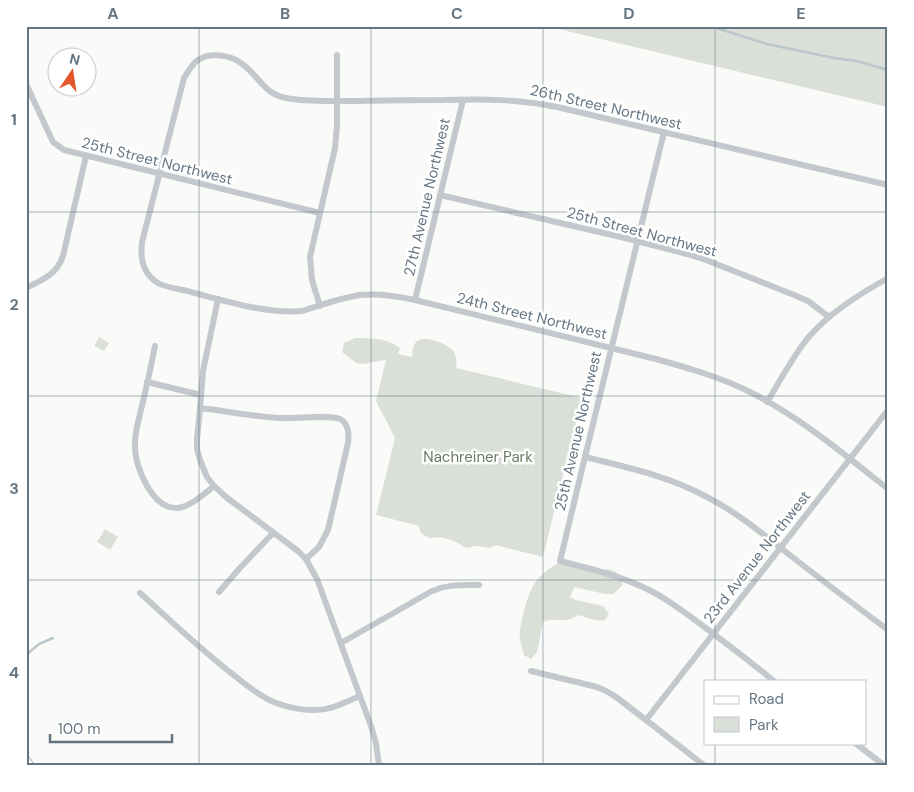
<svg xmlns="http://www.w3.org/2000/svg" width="914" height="792" viewBox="0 0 914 792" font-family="'DM Sans',sans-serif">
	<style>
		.green { fill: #dadfd7 }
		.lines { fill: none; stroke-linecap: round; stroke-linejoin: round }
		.stream { stroke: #bbc7cb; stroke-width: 2.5 }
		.secondary-casing { stroke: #b3babf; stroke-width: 11 }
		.street { stroke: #c3c8cc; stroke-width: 6 }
		.secondary { stroke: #fff; stroke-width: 9 }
		.grid { fill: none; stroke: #657683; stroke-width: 1; stroke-opacity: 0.55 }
		.labels { text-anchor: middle; stroke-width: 5; stroke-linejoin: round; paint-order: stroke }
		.street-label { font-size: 15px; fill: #657683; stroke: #fff }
		.park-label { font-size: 15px; fill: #687a64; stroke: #fff }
		.neatline { fill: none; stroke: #657683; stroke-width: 2 }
		.grid-label { font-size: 16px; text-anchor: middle; font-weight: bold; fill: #657683 }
	</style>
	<rect width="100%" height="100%" fill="#fafaf8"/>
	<g class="green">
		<polygon points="546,26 888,26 888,107"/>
		<polygon points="99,337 109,343 104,351 94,346"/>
		<path d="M 355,338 C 370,338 388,338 400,348 L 398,354 L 412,357 C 413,352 412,347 416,342 C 423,334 449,344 454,352 C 457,357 457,363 456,368 L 582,398 L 543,557 L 495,545 L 490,548 L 476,546 L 466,548 L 454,541 L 441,537 L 429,538 L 421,533 L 419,526 L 376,515 L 395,438 L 376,401 L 386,360 C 377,360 362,367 355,362 C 350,359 347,355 342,352 L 344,343 Z"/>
		<polygon points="105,529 118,537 110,550 97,542"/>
		<path d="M 561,562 L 596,572 L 607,569 L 614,571 L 623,577 L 622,586 L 613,594 L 605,594 L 574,587 L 570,597 L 576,600 L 603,606 L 609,614 L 605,620 C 595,622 587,617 578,615 C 565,625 556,616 543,622 L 537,652 L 531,659 L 524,655 C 523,651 521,645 520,640 C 518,627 528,592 536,581 C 541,575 554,564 561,562 Z"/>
	</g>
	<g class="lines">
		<g class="stream">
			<polyline points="710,26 767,44 834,58 857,61 888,70"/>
			<polyline points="26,655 39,644 53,638"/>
		</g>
		<g class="secondary-casing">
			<polyline id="secondary" points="26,761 29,766"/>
		</g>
		<g class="street">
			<polyline points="26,84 53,142 64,150 320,213"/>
			<path d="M 664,132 L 585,457 L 560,561 C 591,569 622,576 651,591 C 667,599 681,610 695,620 C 722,640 748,660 774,681"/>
			<path d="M 888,185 L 557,107 C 517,99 484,99 444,100 C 416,100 388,100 360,101 C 338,101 315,102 292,99 C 263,96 262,78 241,63 C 230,55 210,52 198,60 C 192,64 188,72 184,78 L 142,242 C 140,258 143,274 158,283 C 167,288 181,289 191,292 C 226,301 266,314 302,311 C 321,305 340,298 360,295 C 378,293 397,296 415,300 L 656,359 C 688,368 720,377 750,392 C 800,417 844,454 888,489"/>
			<polyline points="440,195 625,238 687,254 706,260 794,295 808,301 829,317"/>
			<path d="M 26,288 C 43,280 57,274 63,256 L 86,156"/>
			<polyline points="218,299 203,371 200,408 197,439 197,449 200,460 207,477 214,486 226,497 298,551 306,559 317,579 371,726 376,743 379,766"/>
			<polyline points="415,300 463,100"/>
			<polyline points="320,306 312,280 310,257 335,148 337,125 337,55"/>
			<path d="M 155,346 C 151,367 146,389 141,410 C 138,422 134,435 135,447 C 135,468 153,510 178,508 C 191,506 204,494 214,486"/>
			<polyline points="147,382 201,395"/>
			<path d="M 767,402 C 780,381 792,358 807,339 C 829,313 858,295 888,278"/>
			<path d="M 200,408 C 227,411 255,417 282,418 C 297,419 328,414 340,419 C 349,424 349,434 348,443 L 328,530 L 319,547 L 306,559"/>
			<path d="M 585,457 C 626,467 669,476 707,497 C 738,513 764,535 791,556 C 823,581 856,606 888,630"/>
			<polyline points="219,592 239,569 273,533"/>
			<path d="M 140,593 C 171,621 201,650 235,676 C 247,686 261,697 276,703 C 287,707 301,710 313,710 C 330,711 345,702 360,696"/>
			<path d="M 341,643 L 432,591 C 449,584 461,585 479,585"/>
			<polyline points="531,671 597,687 606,691 616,697 646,720 705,766"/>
			<polyline points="646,720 888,410"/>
			<polyline points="855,743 885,766"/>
		</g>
		<use href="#secondary" class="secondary"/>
	</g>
	<path class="grid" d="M 199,26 L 199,766M 371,26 L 371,766M 543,26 L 543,766M 715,26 L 715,681M 26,212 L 888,212M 26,396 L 888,396M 26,580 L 888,580M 715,743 L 715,766"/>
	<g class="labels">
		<g class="street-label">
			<text transform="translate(606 107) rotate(13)" y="5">26th Street Northwest</text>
			<text transform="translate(157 161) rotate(14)" y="5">25th Street Northwest</text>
			<text transform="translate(427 197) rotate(-77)" y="5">27th Avenue Northwest</text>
			<text transform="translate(642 232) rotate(15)" y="5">25th Street Northwest</text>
			<text transform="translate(532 316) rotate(14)" y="5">24th Street Northwest</text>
			<text transform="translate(578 431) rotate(-77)" y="5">25th Avenue Northwest</text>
			<text transform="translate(757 557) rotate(-52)" y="5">23rd Avenue Northwest</text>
		</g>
		<g class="park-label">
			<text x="478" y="462">Nachreiner Park</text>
		</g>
	</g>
	<rect width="914" height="792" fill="none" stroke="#ffffff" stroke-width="55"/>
	<rect x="704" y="680" width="162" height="65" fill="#ffffff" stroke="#c1c8cd"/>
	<rect x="714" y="696" width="25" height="8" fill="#ffffff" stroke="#c1c8cd"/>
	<text x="749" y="704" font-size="15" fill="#657683">Road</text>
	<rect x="714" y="717" width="25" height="15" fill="#dadfd7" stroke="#c1c8cd"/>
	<text x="749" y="730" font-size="15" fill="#657683">Park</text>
	<g transform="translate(72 72) rotate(13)"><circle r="24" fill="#ffffff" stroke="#c1c8cd"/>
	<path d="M0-4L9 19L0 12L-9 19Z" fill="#e4572e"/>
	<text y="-8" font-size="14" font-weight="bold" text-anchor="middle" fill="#657683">N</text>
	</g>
	<path d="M50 734v8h122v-8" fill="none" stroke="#657683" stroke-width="2.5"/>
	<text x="58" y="734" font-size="15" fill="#657683" stroke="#ffffff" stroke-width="4" paint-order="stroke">100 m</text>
	<rect x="28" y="28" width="858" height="736" class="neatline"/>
	<g class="grid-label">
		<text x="113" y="19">A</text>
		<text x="285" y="19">B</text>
		<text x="457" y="19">C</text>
		<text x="629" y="19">D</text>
		<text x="801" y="19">E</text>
		<text x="14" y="125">1</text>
		<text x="14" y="310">2</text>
		<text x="14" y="494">3</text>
		<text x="14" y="678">4</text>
	</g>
</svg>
